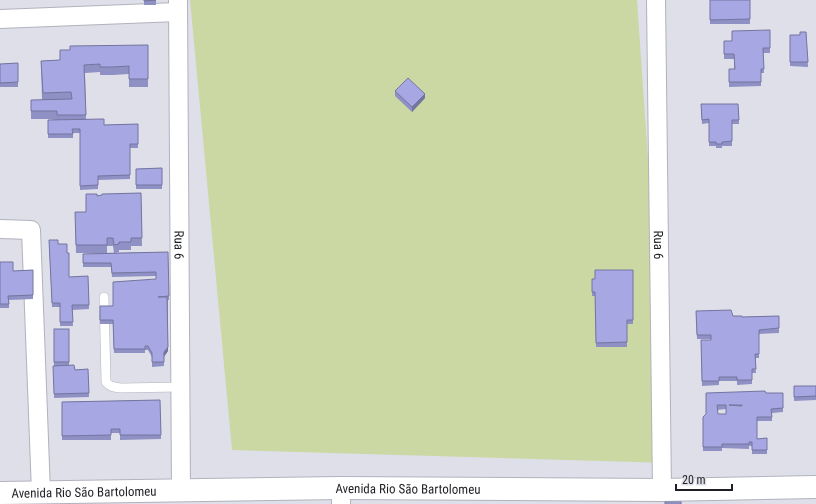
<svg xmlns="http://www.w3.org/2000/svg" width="816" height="504" viewBox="0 0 816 504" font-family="'Roboto Condensed',sans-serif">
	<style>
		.green { fill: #cbd8a4 }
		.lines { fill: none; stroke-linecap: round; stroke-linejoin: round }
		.service-casing { stroke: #b1b2bc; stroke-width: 10 }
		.minor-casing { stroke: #b1b2bc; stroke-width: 20 }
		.tertiary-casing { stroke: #b1b2bc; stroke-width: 24 }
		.service { stroke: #fff; stroke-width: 9 }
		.minor { stroke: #fff; stroke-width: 18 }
		.tertiary { stroke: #fff; stroke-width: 22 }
		.wall { fill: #8f90c3; fill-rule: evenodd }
		.shaded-wall { fill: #74759f }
		.building { fill: #a6a7e3; stroke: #74759f; fill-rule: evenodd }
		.labels { text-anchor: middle; stroke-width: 3.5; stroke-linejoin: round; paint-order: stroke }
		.street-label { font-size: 13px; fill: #1f2024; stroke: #dfdfea }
	</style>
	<rect width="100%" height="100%" fill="#dfdfea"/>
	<polygon class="green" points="190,0 637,0 669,463 232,450"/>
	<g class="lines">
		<g class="service-casing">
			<path id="service" d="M 104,297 L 106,382 C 110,387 114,387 121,388 L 181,387"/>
		</g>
		<g class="minor-casing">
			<g id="minor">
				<path id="s1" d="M 178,0 L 181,491"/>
				<path id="s2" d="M 656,0 L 662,490"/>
				<polyline points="0,19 178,12"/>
				<polyline points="0,229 31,230 41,492"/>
				<polyline points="341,488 341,504"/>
			</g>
		</g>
		<g class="tertiary-casing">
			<g id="tertiary">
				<path id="s3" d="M 0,493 L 341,488 L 662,490 L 816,487"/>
			</g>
		</g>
		<use href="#service" class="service"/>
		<use href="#minor" class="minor"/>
		<use href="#tertiary" class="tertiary"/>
	</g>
	<g class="wall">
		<rect x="144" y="0" width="12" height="5"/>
		<rect x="710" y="0" width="40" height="24"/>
		<polygon points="770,30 770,53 763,53 764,73 761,73 761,86 729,87 729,69 734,69 734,59 724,59 724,41 732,41"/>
		<polygon points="806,32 808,67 790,66 790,35 800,35"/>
		<polygon points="148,45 148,87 129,87 129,74 113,75 100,75 100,72 85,73 86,119 104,125 138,124 138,148 130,148 130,179 98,180 98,189 80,190 80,133 73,133 73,138 48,138 48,120 57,119 31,119 31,100 42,100 41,61 60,60 70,50"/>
		<polygon points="18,63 18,87 0,87 0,64"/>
		<polygon points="395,91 425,98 412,112 395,96"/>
		<polygon points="701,104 738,104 739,124 732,124 732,146 722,146 722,148 716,148 716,146 709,146 709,123 702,124"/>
		<polygon points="162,168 162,189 136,189 136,169"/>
		<polygon points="141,193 142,246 131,246 131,250 119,250 119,252 114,253 113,246 107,246 107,253 168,252 169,300 168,300 168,351 164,356 164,366 152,367 152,357 148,350 145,350 145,353 114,353 113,324 100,324 100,306 113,306 156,279 156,276 112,277 111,267 83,267 83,254 102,253 76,253 75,212 86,212 97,196"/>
		<polygon points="49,240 58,244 67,253 69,277 88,276 89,309 72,310 73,326 60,326 60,307 52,307"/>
		<polygon points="0,262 13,271 33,270 33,299 9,300 9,308 0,308"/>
		<polygon points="633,270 633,324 627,324 627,347 596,347 595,296 592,296 592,279 595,279"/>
		<polygon points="696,311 742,317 779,316 779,333 759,334 759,358 755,358 756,373 752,373 752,384 737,385 737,381 719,381 719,385 702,386 701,340 711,340 711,339 697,339"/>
		<polygon points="54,329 69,329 69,365 75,370 88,369 89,397 54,398"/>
		<polygon points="794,386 816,386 816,400 794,401"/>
		<path d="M 706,393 L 783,393 L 783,412 L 772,413 L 772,421 L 757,421 L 757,439 L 767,438 L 767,454 L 752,454 L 752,446 L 749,446 L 749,449 L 722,448 L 722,451 L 703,451 L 703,417 L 706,414 ZM 726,409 L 726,414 L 718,414 L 717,410 Z"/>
		<polygon points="160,400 161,439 120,440 120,433 111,433 111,440 62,440 62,402"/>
	</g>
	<g class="shaded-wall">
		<polygon points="425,94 425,98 412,112 412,107"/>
		<polygon points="168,347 168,351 164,357 164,352"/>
	</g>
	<g class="building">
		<polygon points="144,0 156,0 144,1"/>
		<polygon points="710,0 750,0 750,19 710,20"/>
		<polygon points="770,30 770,48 763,48 764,69 761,69 761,82 729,82 729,69 735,69 734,54 724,54 724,41 732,41 732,31"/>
		<polygon points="800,32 806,32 808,62 790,62 790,35 800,35"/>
		<polygon points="148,45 148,79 129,79 129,66 113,67 100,67 100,64 84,65 86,115 57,115 57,111 31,111 31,100 72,99 71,92 43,93 41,61 60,60 60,50 70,50 70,46"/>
		<polygon points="18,63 18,82 0,83 0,64"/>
		<polygon points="408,78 425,94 412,107 395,91"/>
		<polygon points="701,104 738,104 739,120 732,120 732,141 722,142 722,144 716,144 716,142 709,142 709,119 702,120"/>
		<polygon points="104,119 104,125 138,124 138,144 130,144 130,175 98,176 98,185 80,186 80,129 72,129 73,134 48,134 48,120"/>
		<polygon points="162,168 162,185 136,185 136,169"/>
		<polygon points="141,193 142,238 131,238 131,242 119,242 119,244 114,245 113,238 107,238 107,245 76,245 75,212 86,212 86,194 97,194 97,196 102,195 102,194"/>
		<polygon points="49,240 58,240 58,244 67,244 67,253 69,253 69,277 88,276 89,305 72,305 73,322 60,322 60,303 52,303"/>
		<polygon points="168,252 169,296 158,297 167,297 168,347 164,352 164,362 152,362 152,353 148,346 145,346 145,349 114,349 113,320 100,320 100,306 113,306 113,282 156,279 156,272 112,273 111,263 83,263 83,254"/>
		<polygon points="0,262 13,262 13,271 33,270 33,295 8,296 9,304 0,304"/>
		<polygon points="595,270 633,270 633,320 627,320 627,342 596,343 595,292 592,292 592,279 595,279"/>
		<polygon points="731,310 733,316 742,316 742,317 779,316 779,328 759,330 759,354 755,354 756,369 752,369 752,380 737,380 737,377 719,377 719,381 702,381 701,340 711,340 711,335 697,335 696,311"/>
		<rect x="54" y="329" width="15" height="33"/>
		<polygon points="74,365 75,370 88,369 89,393 54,394 53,366"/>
		<polygon points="794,386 816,386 816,396 794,397"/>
		<path d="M 765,391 L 766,393 L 783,393 L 783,408 L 771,409 L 772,417 L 757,417 L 757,439 L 767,438 L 767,450 L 752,450 L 752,442 L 749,442 L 749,444 L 722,444 L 722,447 L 703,447 L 703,417 L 706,414 L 706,393 ZM 717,405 L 726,405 L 726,414 L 718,414 ZM 729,405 L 742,405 L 742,406 Z"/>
		<polygon points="160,400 161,435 120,435 120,429 111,429 111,435 62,436 62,402"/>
		<rect x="665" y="502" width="16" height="2"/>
	</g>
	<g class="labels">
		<g class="street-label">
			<text dy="5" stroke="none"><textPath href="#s1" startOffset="245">Rua 6</textPath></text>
			<text dy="5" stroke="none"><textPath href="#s2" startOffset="245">Rua 6</textPath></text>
			<text dy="5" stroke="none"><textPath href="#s3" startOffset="408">Avenida Rio São Bartolomeu</textPath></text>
			<text dy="5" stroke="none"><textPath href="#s3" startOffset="84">Avenida Rio São Bartolomeu</textPath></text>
		</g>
	</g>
	<path d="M676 484v6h56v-6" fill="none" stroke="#1f2024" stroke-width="2"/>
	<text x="682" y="484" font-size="12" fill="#1f2024" stroke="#dfdfea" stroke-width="3" paint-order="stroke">20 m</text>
</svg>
